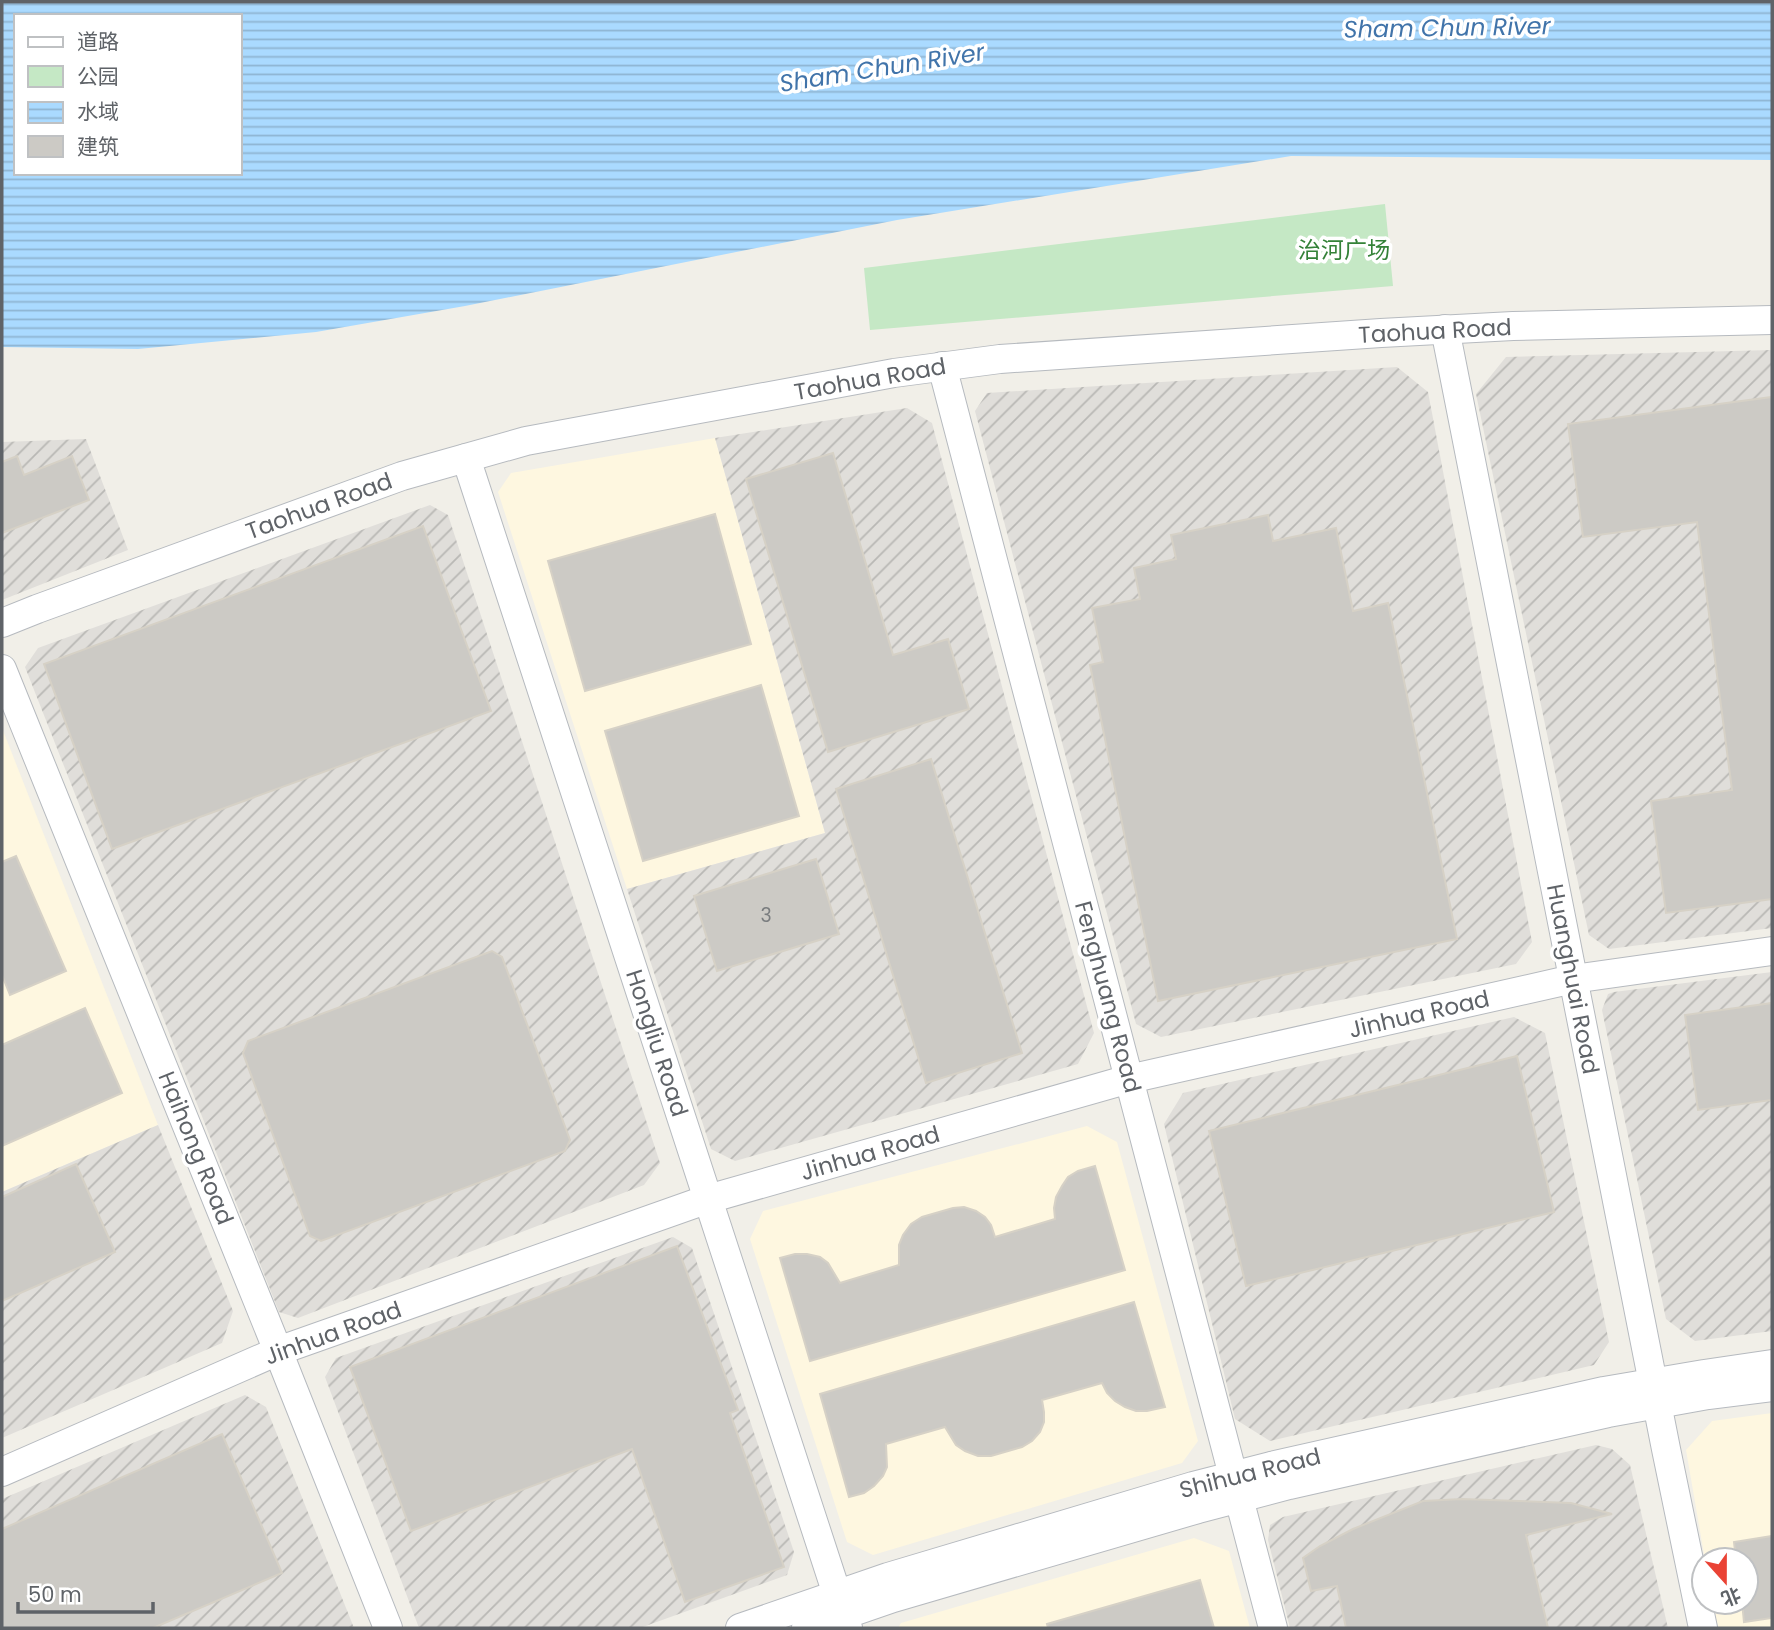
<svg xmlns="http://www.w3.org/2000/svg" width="1774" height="1630" viewBox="0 0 1774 1630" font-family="Poppins,'Noto Sans SC',sans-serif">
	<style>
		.commercial { fill: #fef7e0 }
		.industrial { fill: url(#industrial-furrows) }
		.green { fill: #c5e8c5 }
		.water { fill: url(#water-rules); fill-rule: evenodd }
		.building { fill: #cccac5; stroke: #d6d1c6; stroke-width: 2 }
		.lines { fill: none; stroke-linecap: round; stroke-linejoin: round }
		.secondary-casing { stroke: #b6babf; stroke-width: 30 }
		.secondary { stroke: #fff; stroke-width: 28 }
		.labels { text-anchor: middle; stroke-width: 7; stroke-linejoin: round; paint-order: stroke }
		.number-label { font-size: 19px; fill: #7a7d7f }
		.park-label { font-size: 23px; fill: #348238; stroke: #fff }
		.street-label { font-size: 23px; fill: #5f6368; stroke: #fff }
		.water-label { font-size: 24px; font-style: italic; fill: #4174aa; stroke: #fff }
	</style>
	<defs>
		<pattern id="industrial-furrows" width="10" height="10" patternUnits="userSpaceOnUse" patternTransform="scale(1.75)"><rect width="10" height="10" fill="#e0deda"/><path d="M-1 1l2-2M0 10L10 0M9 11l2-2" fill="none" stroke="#b9b8b5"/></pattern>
		<pattern id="water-rules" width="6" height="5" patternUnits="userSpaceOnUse" patternTransform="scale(1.75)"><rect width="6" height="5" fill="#aadaff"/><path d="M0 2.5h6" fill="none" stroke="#8eb4d2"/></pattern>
	</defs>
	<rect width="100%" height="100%" fill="#f1efe8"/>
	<g class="commercial">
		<polygon points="715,438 825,833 627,889 498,492 511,473"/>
		<polygon points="2,728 158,1125 2,1192"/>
		<polygon points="1087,1126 1117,1142 1198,1441 1182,1463 873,1555 847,1542 750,1239 763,1211"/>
		<polygon points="1772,1413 1772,1628 1718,1628 1713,1602 1746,1602 1746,1560 1705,1560 1686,1450 1712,1421"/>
		<polygon points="1194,1538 1229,1551 1250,1628 898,1628 901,1623"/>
	</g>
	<g class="industrial">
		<polygon points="1772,350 1772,928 1609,949 1589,935 1476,394 1506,357"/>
		<polygon points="1397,367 1428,392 1532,942 1516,964 1161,1037 1136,1024 975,411 987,393"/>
		<polygon points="907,408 932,423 1094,1033 1078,1064 735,1161 711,1149 627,889 825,833 715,438"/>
		<polygon points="86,439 128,550 2,600 2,442"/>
		<polygon points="430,505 448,515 660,1163 644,1185 298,1318 279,1312 25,667 38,648"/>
		<polygon points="1772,972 1772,1331 1695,1341 1666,1319 1602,1010 1608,994 1614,992"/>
		<polygon points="1514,1017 1545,1033 1609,1342 1594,1365 1270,1441 1235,1419 1164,1124 1183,1093"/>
		<polygon points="158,1125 233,1311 222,1343 2,1438 2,1192"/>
		<polygon points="673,1237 692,1248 794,1552 787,1575 640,1628 419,1628 325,1377 336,1358"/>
		<polygon points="245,1395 266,1407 354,1628 2,1628 2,1499"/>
		<polygon points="1596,1445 1612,1449 1630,1465 1668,1628 1290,1628 1268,1540 1270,1525 1283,1517"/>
	</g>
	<polygon class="green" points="1385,204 1393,286 870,330 864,268"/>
	<path class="water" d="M 2,2 L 1772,2 L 1772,160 L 1291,156 L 897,220 L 465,306 L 316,332 L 138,349 L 2,347 ZM 16,16 L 240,16 L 240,173 L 16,173 Z"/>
	<g class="building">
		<polygon points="1772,397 1772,899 1666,913 1651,801 1732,790 1697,522 1583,537 1568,424"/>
		<polygon points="833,453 893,655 948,639 969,709 828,752 746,479"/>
		<polygon points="17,456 24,475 72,456 89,500 2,533 2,462"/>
		<polygon points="715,514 751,644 585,691 548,561"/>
		<polygon points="1268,515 1273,541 1336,528 1353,611 1388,603 1457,939 1158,1001 1090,665 1103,662 1092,608 1140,599 1134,568 1176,559 1171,535"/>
		<polygon points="423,526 491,711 112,849 44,664"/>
		<polygon points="761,685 799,816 643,861 605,731"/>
		<polygon points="931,759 1022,1053 926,1083 836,789"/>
		<polygon points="16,856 66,971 10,995 2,975 2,862"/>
		<polygon points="816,859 839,934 717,971 694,896"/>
		<polygon points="492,951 502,957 570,1140 565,1151 321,1241 310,1236 243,1053 248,1041"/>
		<polygon points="1772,1003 1772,1100 1698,1110 1685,1015"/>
		<polygon points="85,1008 122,1093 2,1146 2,1045"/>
		<polygon points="1517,1056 1554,1212 1246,1286 1209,1131"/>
		<polygon points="76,1164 115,1252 2,1301 2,1197"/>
		<polygon points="1095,1166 1125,1270 810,1361 780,1258 795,1254 807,1254 820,1257 828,1263 840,1283 899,1265 899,1245 903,1235 911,1224 922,1217 953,1208 964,1207 976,1211 985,1217 991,1225 995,1237 1055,1219 1054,1208 1056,1197 1062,1186 1068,1177 1078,1171"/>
		<polygon points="677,1246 738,1410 730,1413 784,1567 685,1602 632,1449 411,1531 350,1367"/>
		<polygon points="1134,1302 1165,1407 1147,1411 1136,1411 1125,1407 1115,1401 1107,1393 1102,1383 1042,1400 1044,1412 1044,1422 1040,1432 1032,1441 1022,1447 991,1456 978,1456 965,1451 956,1445 945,1427 886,1444 887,1467 883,1476 874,1486 864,1493 849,1497 820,1394"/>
		<polygon points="222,1434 282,1573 153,1628 2,1628 2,1529"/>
		<polygon points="1462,1499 1571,1503 1612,1514 1526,1535 1548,1628 1346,1628 1337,1586 1311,1591 1303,1558 1320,1546 1353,1529 1423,1501"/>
		<polygon points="1772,1536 1772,1618 1744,1622 1742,1602 1746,1602 1746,1560 1736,1560 1734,1542"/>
		<polygon points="1200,1580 1214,1628 1048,1628 1047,1624"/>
	</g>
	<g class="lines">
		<g class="secondary-casing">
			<g id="secondary">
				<polyline points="1445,329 1666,1449 1703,1628"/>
				<polyline points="942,366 1273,1628"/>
				<polyline points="466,458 848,1628"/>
				<polyline points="2,623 37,609 402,476 526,441 894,373 1000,359 1381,333 1513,326 1772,320"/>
				<polyline points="2,669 278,1351 388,1628"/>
				<polyline points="2,1472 278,1351 708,1199 1129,1079 1573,979 1772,951"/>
				<polyline points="740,1628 888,1577 1193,1486 1271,1466 1604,1391 1704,1374 1772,1364"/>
				<polyline points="806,1628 893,1598 1198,1509 1289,1485 1608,1413 1708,1395 1772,1387"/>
			</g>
		</g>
		<use href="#secondary" class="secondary"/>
	</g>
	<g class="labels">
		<g class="number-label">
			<text x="766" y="922">3</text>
		</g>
		<g class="park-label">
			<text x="1344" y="258">治河广场</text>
		</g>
		<g class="street-label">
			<text transform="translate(1435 331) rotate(-3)" y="8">Taohua Road</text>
			<text transform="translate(870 379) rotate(-10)" y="8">Taohua Road</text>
			<text transform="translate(319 506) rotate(-20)" y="8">Taohua Road</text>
			<text transform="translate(1573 979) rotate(79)" y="8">Huanghuai Road</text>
			<text transform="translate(1108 997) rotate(75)" y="8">Fenghuang Road</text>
			<text transform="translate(1419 1014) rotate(-13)" y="8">Jinhua Road</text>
			<text transform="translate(657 1043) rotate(72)" y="8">Hongliu Road</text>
			<text transform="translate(196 1148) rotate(68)" y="8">Haihong Road</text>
			<text transform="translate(870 1153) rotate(-16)" y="8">Jinhua Road</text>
			<text transform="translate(333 1333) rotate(-20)" y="8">Jinhua Road</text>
			<text transform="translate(1250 1473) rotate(-14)" y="8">Shihua Road</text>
		</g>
		<g class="water-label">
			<text transform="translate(1447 28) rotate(-1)" y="8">Sham Chun River</text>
			<text transform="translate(882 68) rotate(-9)" y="8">Sham Chun River</text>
		</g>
	</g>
	<rect width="1774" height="1630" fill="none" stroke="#5f6368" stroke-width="7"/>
	<rect x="14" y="14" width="228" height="161" fill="#ffffff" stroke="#bfc1c3" stroke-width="2"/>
	<rect x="28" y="37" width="35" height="10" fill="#ffffff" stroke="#bfc1c3" stroke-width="2"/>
	<text x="77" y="49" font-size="21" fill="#5f6368">道路</text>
	<rect x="28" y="66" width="35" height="21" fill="#c5e8c5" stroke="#bfc1c3" stroke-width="2"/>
	<text x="77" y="84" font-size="21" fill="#5f6368">公园</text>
	<rect x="28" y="102" width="35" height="21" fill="url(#water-rules)" stroke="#bfc1c3" stroke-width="2"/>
	<text x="77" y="119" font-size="21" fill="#5f6368">水域</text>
	<rect x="28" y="136" width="35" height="21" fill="#cccac5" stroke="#bfc1c3" stroke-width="2"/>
	<text x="77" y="154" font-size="21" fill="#5f6368">建筑</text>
	<g transform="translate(1725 1581) rotate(159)"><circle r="33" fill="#ffffff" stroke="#bfc1c3" stroke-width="2"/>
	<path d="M0-5L12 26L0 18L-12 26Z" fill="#ea4335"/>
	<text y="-10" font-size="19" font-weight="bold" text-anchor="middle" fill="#5f6368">北</text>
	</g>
	<path d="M18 1602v10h135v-10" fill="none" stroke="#5f6368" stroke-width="3.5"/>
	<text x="28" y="1602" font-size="21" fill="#5f6368" stroke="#ffffff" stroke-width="5" paint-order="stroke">50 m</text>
</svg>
